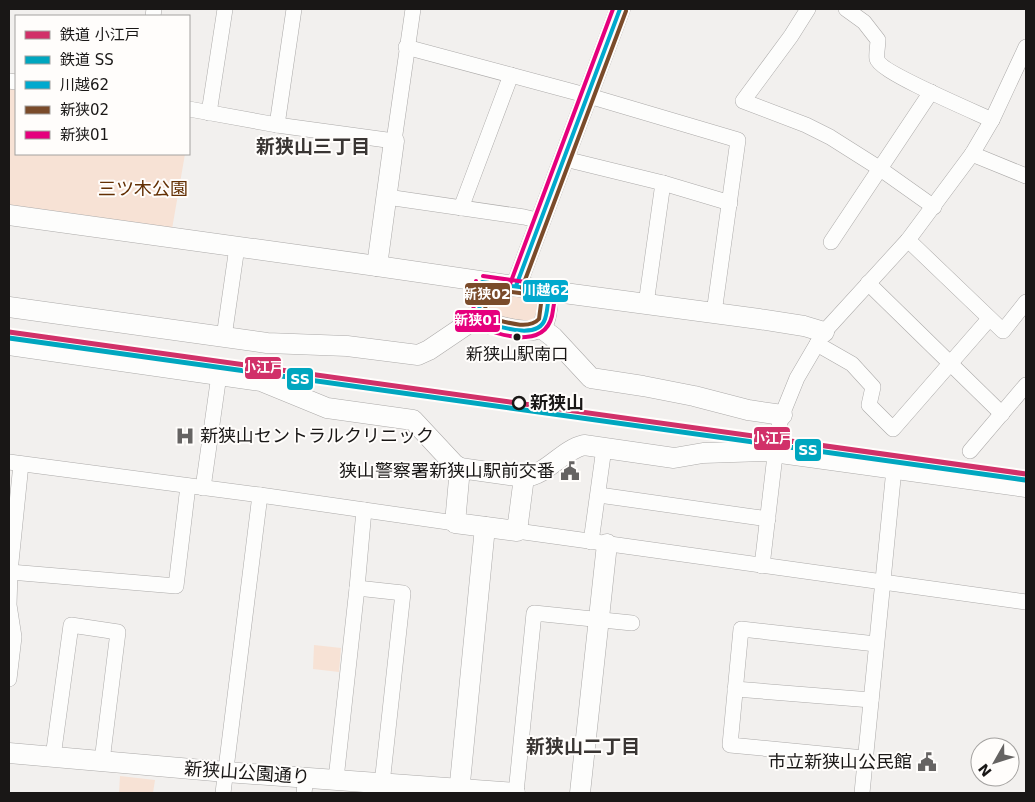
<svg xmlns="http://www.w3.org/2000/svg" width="1035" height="802" viewBox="0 0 1035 802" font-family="'DejaVu Sans','Noto Sans JP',sans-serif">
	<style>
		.green { fill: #f7e2d5 }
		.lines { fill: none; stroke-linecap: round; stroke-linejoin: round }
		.minor-casing { stroke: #acaaa9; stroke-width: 16 }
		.tertiary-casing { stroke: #acaaa9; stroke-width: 21 }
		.minor { stroke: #fdfdfc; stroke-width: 15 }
		.tertiary { stroke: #fdfdfc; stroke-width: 20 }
		.bus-1-casing { stroke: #fffdfb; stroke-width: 8 }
		.bus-2-casing { stroke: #fffdfb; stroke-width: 8 }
		.bus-3-casing { stroke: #fffdfb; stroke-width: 8 }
		.bus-1 { stroke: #00a9ce; stroke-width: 4 }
		.bus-2 { stroke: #7a4b2a; stroke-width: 4 }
		.bus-3 { stroke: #e5007d; stroke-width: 4 }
		.rail-1-casing { stroke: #fffdfb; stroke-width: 9 }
		.rail-2-casing { stroke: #fffdfb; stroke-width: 9 }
		.rail-1 { stroke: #d13169; stroke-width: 5 }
		.rail-2 { stroke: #00a6bf; stroke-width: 5 }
		.bus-dot { fill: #191716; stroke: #fffdfb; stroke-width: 2 }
		.stop-dot { fill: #fffdfb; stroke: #191716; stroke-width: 2.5 }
		.labels { text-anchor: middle; stroke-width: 4; stroke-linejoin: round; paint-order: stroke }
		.bus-label { font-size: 17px; fill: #191716; stroke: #fffdfb }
		.park-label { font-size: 18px; fill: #632f03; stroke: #fffdfb }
		.stop-label { font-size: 18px; font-weight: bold; fill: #191716; stroke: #fffdfb; text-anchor: start }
		.poi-label { font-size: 18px; fill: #191716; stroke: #fffdfb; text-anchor: end }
		.street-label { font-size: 18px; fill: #191716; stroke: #fffdfb }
		.neighbourhood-label { font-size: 19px; font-weight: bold; fill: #393533; stroke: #fffdfb }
		.line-badge { stroke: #fffdfb; stroke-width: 2 }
		.badge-label { font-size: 14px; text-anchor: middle; font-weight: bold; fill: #fff }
	</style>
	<rect width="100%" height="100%" fill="#f2f0ee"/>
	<g class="green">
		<polygon points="9,88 16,89 16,154 185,154 172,229 9,206"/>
		<path d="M 496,292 L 536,299 C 539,303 539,305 538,310 C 537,328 508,319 497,317 C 488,313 489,307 489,298 Z"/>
		<polygon points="314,645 341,648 339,672 313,669"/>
		<polygon points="120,776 155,780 153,793 119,793"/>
	</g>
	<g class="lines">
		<g class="minor-casing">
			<g id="minor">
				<polyline points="808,9 791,36 743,101 806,125 830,137 879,168 934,207"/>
				<path d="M 846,9 L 864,22 L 878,40 C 878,45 876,54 877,59 C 880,72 975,112 992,120"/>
				<polyline points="153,16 154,9"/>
				<polyline points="406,47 589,96 738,140 714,313"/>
				<polyline points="9,81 16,82"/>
				<polyline points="189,109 277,125 394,141 413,9"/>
				<polyline points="209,113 225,9"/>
				<polyline points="277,125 294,9"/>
				<polyline points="972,154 1026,176"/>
				<polyline points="565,159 663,183 730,203"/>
				<polyline points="387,197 524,217 541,221"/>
				<polyline points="461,208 511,75"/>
				<polyline points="908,240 1003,331 1026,302"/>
				<polyline points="831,242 931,92"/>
				<polyline points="868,283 1002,414"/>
				<polyline points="646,304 663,183"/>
				<polyline points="224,337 237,247"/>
				<polyline points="817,344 852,364 873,387 869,405 893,429 989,319"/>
				<polyline points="970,451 1026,385"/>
				<polyline points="9,462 260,495 455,523"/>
				<polyline points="203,488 219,375"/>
				<polyline points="599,495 768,519"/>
				<polyline points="517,531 1026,602"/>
				<polyline points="591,542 604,448"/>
				<polyline points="762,566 778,430 782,415 797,378 824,332 908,240 972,154 992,120 1026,47"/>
				<polyline points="10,572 176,586 188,486"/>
				<polyline points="357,588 403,593 381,793"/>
				<polyline points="9,679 14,637 9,605 10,572 21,464"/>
				<polyline points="735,689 871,700"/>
				<polyline points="53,757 71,625 118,632 102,761"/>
				<polyline points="864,758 730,745 741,629 876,644"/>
				<polyline points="336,779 357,588 364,510"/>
				<polyline points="223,793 260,495"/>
				<polyline points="304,793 306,777"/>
				<polyline points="516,793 534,613 632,623"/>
				<polyline points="862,793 894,469"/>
			</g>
		</g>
		<g class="tertiary-casing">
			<g id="tertiary">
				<polyline points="9,215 377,266 549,291 759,319 804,326 824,332"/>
				<polyline points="377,266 394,141"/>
				<path d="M 482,282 L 479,312 L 486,323 C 500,326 537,339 544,322 C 548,314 547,301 549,291"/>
				<polyline points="516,286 620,9"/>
				<polyline points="9,307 267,343 347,346 418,355 429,350 466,325 481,317"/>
				<polyline points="540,327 553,337 591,378 643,386 694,396 748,410 782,415"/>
				<polyline points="9,345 261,381 327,408 413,420 454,464 460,468"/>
				<polygon points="460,468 524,477 517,531 455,523"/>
				<path d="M 524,477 C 547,475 562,450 584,445 L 674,458 L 703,453 L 766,451 L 1026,487"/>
				<polyline points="9,753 226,772 515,793"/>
				<polyline points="459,793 485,527"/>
				<polyline points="580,793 607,544"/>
			</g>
		</g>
		<use href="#minor" class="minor"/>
		<use href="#tertiary" class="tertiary"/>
		<g class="bus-1-casing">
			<g id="bus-1">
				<path d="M 482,282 L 549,291 C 548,300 548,310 545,319 C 538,340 501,327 486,323 L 479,312 Z"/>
				<polyline points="516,286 620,9"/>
			</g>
		</g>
		<g class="bus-2-casing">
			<g id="bus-2">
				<polyline points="522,288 626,11"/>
				<path d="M 488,289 L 542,296 L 539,319 C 528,331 503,321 490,318 L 485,310 Z"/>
			</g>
		</g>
		<g class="bus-3-casing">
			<g id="bus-3">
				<path d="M 476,281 L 473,313 L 482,328 C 508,338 549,348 553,310 C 554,302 557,293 553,286 L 483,276"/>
				<polyline points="510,284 613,9"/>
			</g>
		</g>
		<use href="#bus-1" class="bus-1"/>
		<use href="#bus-2" class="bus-2"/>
		<use href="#bus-3" class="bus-3"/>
		<g class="rail-1-casing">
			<polyline id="rail-1" points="9,332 1026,474"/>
		</g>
		<g class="rail-2-casing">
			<polyline id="rail-2" points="9,338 1025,480"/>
		</g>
		<use href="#rail-1" class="rail-1"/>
		<use href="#rail-2" class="rail-2"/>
	</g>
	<defs>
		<g id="hospital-bare" transform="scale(1.5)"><path d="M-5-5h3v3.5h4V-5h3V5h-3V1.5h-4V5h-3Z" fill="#656362" stroke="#fffdfb" stroke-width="2.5" paint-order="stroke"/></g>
		<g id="civic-bare" transform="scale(1.5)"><path d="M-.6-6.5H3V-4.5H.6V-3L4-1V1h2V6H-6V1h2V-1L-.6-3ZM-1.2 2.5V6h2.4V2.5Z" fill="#656362" stroke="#fffdfb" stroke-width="2.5" paint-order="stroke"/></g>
	</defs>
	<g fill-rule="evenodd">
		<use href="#hospital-bare" x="185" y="436"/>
		<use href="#civic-bare" x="570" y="471"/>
		<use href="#civic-bare" x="927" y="762"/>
	</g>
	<circle class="bus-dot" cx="517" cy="337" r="4.5"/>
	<circle class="stop-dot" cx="519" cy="403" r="6"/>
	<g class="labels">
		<g class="bus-label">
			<text x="517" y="360">新狭山駅南口</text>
		</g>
		<g class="park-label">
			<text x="143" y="195">三ツ木公園</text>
		</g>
		<g class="stop-label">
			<text x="530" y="409">新狭山</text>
		</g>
		<g class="poi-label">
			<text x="200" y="442" text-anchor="start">新狭山セントラルクリニック</text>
			<text x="555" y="477">狭山警察署新狭山駅前交番</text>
			<text x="912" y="768">市立新狭山公民館</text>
		</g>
		<g class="street-label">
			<text transform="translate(247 773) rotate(4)" y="6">新狭山公園通り</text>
		</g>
		<g class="neighbourhood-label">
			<text x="313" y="153">新狭山三丁目</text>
			<text x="583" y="753">新狭山二丁目</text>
		</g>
	</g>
	<g class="line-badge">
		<rect x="522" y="279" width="47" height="24" rx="5" fill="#00a9ce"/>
		<rect x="464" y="282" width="47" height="24" rx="5" fill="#7a4b2a"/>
		<rect x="454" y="309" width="47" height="24" rx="5" fill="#e5007d"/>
		<rect x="244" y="356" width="38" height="24" rx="5" fill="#d13169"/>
		<rect x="286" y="367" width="28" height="24" rx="5" fill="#00a6bf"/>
		<rect x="753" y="426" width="38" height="25" rx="5" fill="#d13169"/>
		<rect x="794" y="438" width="28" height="24" rx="5" fill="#00a6bf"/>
	</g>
	<g class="badge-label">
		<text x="546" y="295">川越62</text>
		<text x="487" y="299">新狭02</text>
		<text x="478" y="325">新狭01</text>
		<text x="263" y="372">小江戸</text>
		<text x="300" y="384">SS</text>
		<text x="772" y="443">小江戸</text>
		<text x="808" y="455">SS</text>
	</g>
	<rect width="1035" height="802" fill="none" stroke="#191716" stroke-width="20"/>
	<rect x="15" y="15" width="175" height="140" fill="#fffdfb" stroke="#a3a19f"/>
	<rect x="25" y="31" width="25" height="8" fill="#d13169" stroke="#a3a19f"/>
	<text x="60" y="40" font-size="15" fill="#191716">鉄道 小江戸</text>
	<rect x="25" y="56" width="25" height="8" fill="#00a6bf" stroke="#a3a19f"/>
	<text x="60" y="65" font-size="15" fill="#191716">鉄道 SS</text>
	<rect x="25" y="81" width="25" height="8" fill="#00a9ce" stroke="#a3a19f"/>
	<text x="60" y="90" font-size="15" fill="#191716">川越62</text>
	<rect x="25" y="106" width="25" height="8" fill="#7a4b2a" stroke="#a3a19f"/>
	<text x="60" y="115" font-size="15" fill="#191716">新狭02</text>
	<rect x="25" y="131" width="25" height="8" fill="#e5007d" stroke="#a3a19f"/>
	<text x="60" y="140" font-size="15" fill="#191716">新狭01</text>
	<g transform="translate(995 762) rotate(231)"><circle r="24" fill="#fffdfb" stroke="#a3a19f"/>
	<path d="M0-4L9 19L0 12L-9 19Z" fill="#656362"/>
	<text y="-8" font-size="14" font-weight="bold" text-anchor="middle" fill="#191716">N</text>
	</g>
</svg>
